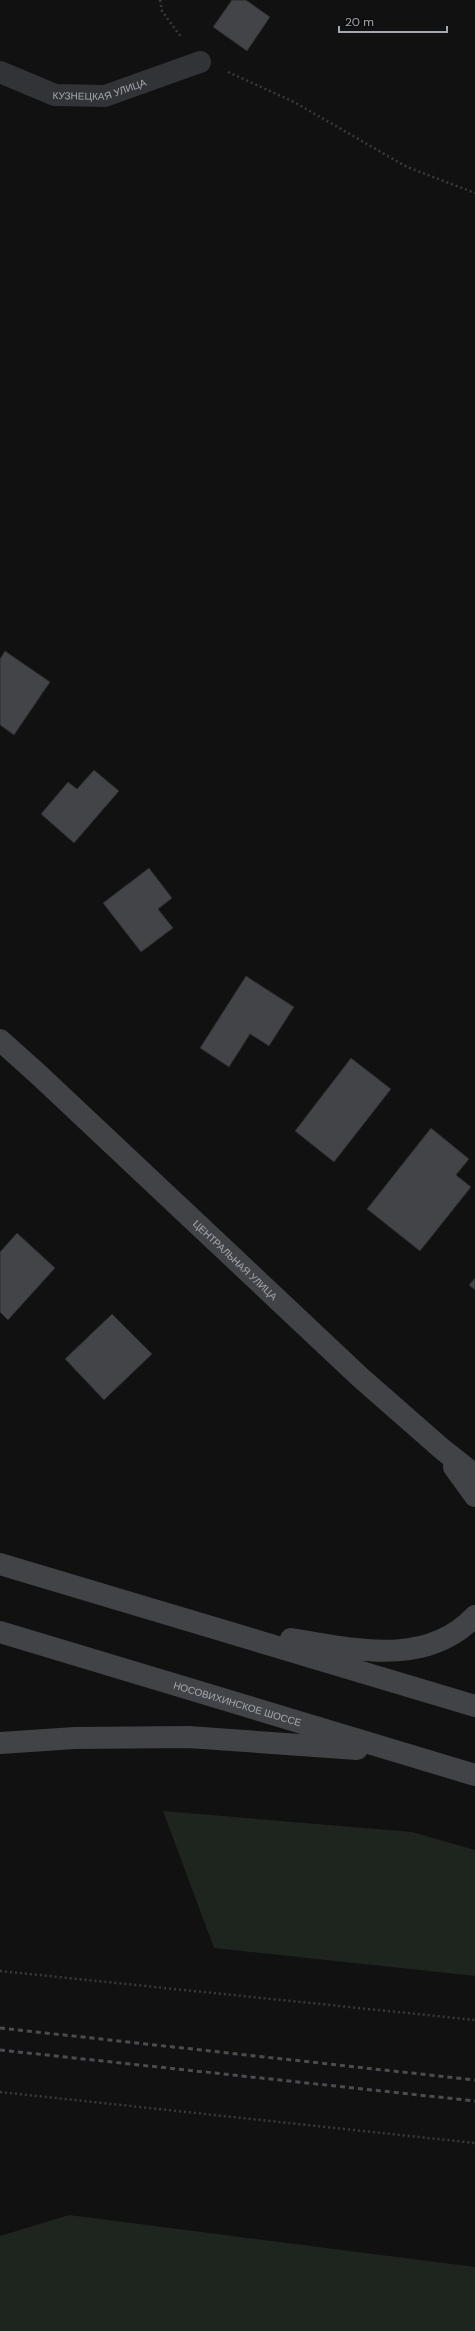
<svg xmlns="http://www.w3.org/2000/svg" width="475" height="2331" viewBox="0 0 475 2331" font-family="'DM Sans',sans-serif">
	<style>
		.green { fill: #1e241e }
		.building { fill: #434447; stroke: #2b2b2e }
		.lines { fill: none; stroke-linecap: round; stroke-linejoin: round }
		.path { stroke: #393a3e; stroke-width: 2.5; stroke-dasharray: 2 3; stroke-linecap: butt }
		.street { stroke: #323337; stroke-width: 22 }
		.secondary { stroke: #414347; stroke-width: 22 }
		.rail { stroke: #4a4c50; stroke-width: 3; stroke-dasharray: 5 4; stroke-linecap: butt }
		.labels { text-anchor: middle; stroke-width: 3; stroke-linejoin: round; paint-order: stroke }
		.street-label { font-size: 10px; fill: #a4a9b1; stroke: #0c0c0d }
	</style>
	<rect width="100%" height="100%" fill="#111112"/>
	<g class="green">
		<polygon points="163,1811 412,1832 475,1850 475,1976 214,1948"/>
		<polygon points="69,2215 475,2267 475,2331 0,2331 0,2236"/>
	</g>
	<g class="building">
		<polygon points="232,0 246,0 270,17 247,51 213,27"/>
		<polygon points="5,651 50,682 14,735 0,725 0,659"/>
		<polygon points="94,770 119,791 74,843 41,814 68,782 77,789"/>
		<polygon points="149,868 172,898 158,909 173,928 141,952 103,903"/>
		<polygon points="246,976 294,1007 269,1046 250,1034 229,1067 200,1048"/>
		<polygon points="351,1058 391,1089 334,1162 295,1131"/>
		<polygon points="431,1128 469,1159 456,1175 471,1187 420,1251 367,1209"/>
		<polygon points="17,1233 55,1268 8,1320 0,1312 0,1252"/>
		<polygon points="475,1278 475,1290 469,1285"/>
		<polygon points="112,1314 152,1354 104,1400 65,1359"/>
	</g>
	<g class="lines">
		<g class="path">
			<polyline points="160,0 162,11 181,37"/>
			<polyline points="228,72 294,102 407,167 475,193"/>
			<polyline points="0,1971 475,2020"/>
			<polyline points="0,2092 475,2143"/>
		</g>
		<path class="street" id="s1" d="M 0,72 L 55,95 L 105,96 L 200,62"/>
		<g class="secondary">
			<path id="s2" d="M 0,1040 L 39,1075 L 361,1378 L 442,1449 L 475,1475"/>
			<polyline points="454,1467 475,1496"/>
			<polyline points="0,1564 475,1706"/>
			<path id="s3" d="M 0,1632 L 475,1775"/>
			<path d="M 291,1639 C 353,1649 426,1668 475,1616"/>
			<polyline points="0,1743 75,1738 188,1737 357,1749"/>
		</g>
		<g class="rail">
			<polyline points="0,2028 475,2080"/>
			<polyline points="0,2050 475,2101"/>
		</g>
	</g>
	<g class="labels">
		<g class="street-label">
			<text dy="4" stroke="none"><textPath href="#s1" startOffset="105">КУЗНЕЦКАЯ УЛИЦА</textPath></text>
			<text dy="4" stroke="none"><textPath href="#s2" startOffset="322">ЦЕНТРАЛЬНАЯ УЛИЦА</textPath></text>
			<text dy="4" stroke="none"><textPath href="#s3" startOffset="248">НОСОВИХИНСКОЕ ШОССЕ</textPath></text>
		</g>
	</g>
	<path d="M339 26v6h108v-6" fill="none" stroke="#a4a9b1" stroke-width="2"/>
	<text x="345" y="26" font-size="12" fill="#a4a9b1" stroke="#0c0c0d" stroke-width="3" paint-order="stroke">20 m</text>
</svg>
